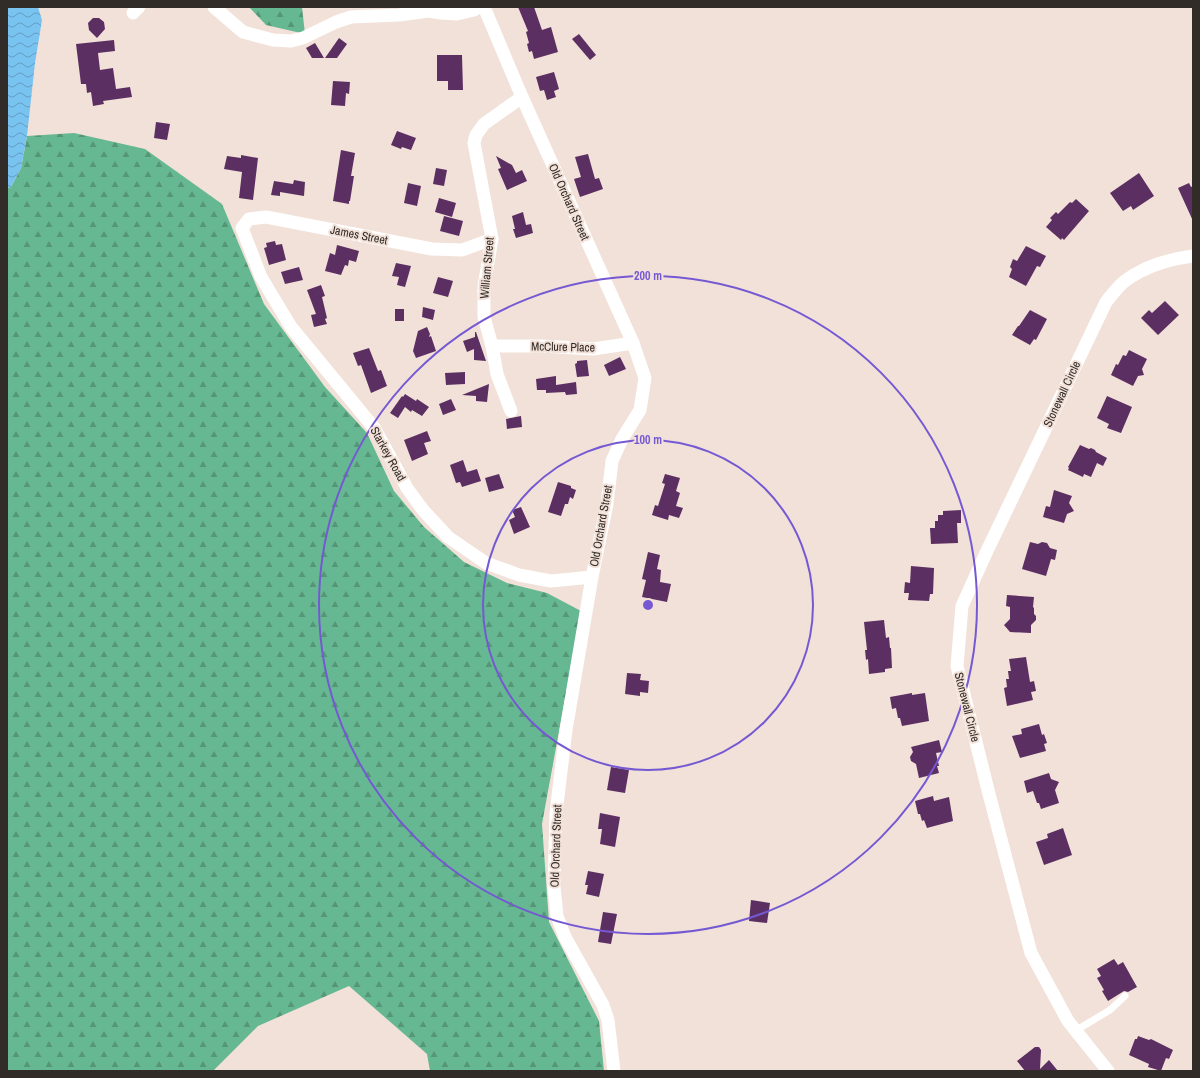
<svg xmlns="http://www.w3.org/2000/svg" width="1200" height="1078" viewBox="0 0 1200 1078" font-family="'Archivo Narrow',sans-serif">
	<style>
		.forest { fill: url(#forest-firs) }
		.water { fill: url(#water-waves) }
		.building { fill: #5c2f63 }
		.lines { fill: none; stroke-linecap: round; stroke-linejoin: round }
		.service { stroke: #fff; stroke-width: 7 }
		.minor { stroke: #fff; stroke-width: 13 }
		.ring { fill: none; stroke: #7559d3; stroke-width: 2 }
		.labels { text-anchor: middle; stroke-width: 4; stroke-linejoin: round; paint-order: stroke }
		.street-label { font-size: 12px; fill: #322c28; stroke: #f2e1d8 }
		.centre { fill: #7559d3; stroke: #f2e1d8; stroke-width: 2 }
		.ring-label { font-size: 12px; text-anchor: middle; font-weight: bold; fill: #7559d3; stroke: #f2e1d8; stroke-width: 4; stroke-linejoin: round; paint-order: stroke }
	</style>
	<defs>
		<pattern id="forest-firs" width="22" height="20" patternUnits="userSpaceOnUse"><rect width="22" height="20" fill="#66b892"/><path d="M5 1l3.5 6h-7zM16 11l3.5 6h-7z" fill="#559677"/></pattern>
		<pattern id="water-waves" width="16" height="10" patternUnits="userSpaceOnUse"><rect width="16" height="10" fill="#79c3f1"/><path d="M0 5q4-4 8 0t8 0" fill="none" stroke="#649fc3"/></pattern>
	</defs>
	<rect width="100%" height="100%" fill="#f2e1d8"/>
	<g class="forest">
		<polygon points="249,7 302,7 305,34 266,25"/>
		<polygon points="74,133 145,149 222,204 264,304 325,387 367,433 394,491 424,527 464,562 507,583 547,593 581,611 542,824 549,922 599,1021 604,1071 430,1071 427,1054 349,986 258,1026 213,1071 7,1071 7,188 11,187 21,168 27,136"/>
	</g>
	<polygon class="water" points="7,7 38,7 42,20 35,63 27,136 21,168 11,187 7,188"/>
	<g class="building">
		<polygon points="518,7 534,7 542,30 551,27 558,52 534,59 532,51 529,52 527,44 529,43 526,32 528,31"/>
		<polygon points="93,18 99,18 104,22 105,29 97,38 89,30 88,23"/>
		<polygon points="579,34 596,55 590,60 572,39"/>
		<polygon points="339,38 347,44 337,58 325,58"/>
		<polygon points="114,40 115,51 98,53 100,70 113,68 116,89 130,87 132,97 103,101 104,104 93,106 91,92 87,93 86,84 81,84 76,44"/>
		<polygon points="315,43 324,58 312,58 306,48"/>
		<polygon points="437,55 462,55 463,90 448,90 448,81 437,81"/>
		<polygon points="554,72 559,89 554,91 556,97 547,100 544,90 540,91 536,77"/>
		<polygon points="333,81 350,82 349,94 346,93 345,106 331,105"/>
		<polygon points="156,122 170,124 167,140 154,138"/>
		<polygon points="397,131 416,138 411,150 402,147 401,149 391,145"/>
		<polygon points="341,150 355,153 351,176 354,176 350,201 349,201 349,204 333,201"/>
		<polygon points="588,154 595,179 599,178 603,189 580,197 574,179 581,177 575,157"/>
		<polygon points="241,155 258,158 253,200 239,198 242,172 224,169 227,156 241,158"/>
		<polygon points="496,156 512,165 516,173 522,170 527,181 507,190 498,169 501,168"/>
		<polygon points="436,168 447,170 444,186 433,184"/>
		<polygon points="1139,173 1154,196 1133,210 1131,206 1123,211 1110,193"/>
		<polygon points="294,180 305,182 304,196 280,192 280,196 271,195 274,181 293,184"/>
		<polygon points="408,183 421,186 417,206 404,203"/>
		<polygon points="1189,183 1191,187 1193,186 1193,221 1178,188"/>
		<polygon points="439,198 456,203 452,217 435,212"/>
		<polygon points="1076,199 1089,211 1064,240 1062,238 1061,240 1046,227 1052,220 1050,218 1056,212 1058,214 1070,202 1072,203"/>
		<polygon points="523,212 526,225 531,224 533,233 516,238 513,229 515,229 512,216"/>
		<polygon points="444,216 463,221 459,236 440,231"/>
		<polygon points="275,241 276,245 282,244 286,260 269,265 264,248 267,247 266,243"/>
		<polygon points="337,245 359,251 356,262 349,260 348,266 345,265 341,275 325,271 330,253 335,255"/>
		<polygon points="1026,246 1046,256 1040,267 1037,266 1026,286 1009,277 1012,269 1010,267 1013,259 1017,261"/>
		<polygon points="396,263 411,266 405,287 397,285 399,277 392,276"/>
		<polygon points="299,267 303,280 285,284 281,272"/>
		<polygon points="438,277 453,281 448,297 433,293"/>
		<polygon points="321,285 325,296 322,297 327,318 325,319 327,324 314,327 311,315 316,314 307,290"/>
		<polygon points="1165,301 1179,315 1158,335 1141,318 1149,310 1152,313"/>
		<polygon points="423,307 435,310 433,320 422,317"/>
		<rect x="395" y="309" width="9" height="12"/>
		<polygon points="1030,310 1047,319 1036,340 1034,339 1030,345 1012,335 1018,326 1019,326"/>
		<polygon points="427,327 430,334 429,337 431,336 436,351 416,358 413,351 418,331"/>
		<polygon points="475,332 476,332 486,361 474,360 474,349 467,352 463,341 475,337"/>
		<polygon points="369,348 378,371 381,370 387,386 371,393 361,365 358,366 353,353"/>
		<polygon points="1129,350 1147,359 1142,369 1144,375 1138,376 1133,386 1111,375 1116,364 1118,365 1123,355 1126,356"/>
		<polygon points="620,357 626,369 609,376 604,365"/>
		<polygon points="587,360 589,376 577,377 575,364 577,363 577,361"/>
		<polygon points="465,372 465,384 446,385 445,373"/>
		<polygon points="556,376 556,385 576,382 577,394 566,395 565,392 546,393 546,390 537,390 536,379"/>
		<polygon points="489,384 487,402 476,401 476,396 462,395"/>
		<polygon points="405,394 416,401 417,399 429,407 422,416 412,410 411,412 405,407 398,418 390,413 402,396 403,397"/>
		<polygon points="1107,396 1132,407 1121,433 1107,428 1109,424 1097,418"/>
		<polygon points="451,399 456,410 443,415 439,404"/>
		<polygon points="521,416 522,427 507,429 506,419"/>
		<polygon points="427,431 431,441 424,443 428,454 412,461 404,440"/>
		<polygon points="1080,445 1089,449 1091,448 1095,450 1096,452 1107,458 1103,466 1097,463 1091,477 1084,474 1083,477 1068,470 1069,468 1068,467"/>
		<polygon points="463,460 467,472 477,469 481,481 462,487 460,482 456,483 450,465"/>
		<polygon points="499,474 504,488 489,492 485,478"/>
		<polygon points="665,474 680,478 676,491 680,493 676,506 683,508 679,518 669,515 668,520 652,515 655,505 658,506 665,484 662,483"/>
		<polygon points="558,482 571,486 571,488 576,490 573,499 570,497 568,504 565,504 561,516 548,512"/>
		<polygon points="1054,490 1072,496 1069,503 1074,511 1067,514 1064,523 1043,517 1046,506 1050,507"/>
		<polygon points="521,507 530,527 514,534 509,520 515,517 512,510"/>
		<polygon points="961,510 961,523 957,523 958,543 931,544 930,528 935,528 935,521 938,521 938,515 943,515 943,511"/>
		<polygon points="1030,542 1038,544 1042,542 1047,543 1050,548 1057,550 1055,560 1051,559 1046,576 1022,569"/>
		<polygon points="648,552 660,555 657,569 661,570 660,582 671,584 667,602 642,597 646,580 642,579"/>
		<polygon points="911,566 934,568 933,594 930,594 929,601 908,600 909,593 904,593 905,582 910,583"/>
		<polygon points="1007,595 1034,597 1033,607 1034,608 1034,614 1036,616 1036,620 1031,625 1031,633 1010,632 1004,625 1010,619 1010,607 1006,606"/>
		<polygon points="884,620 886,638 889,637 890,648 891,648 892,668 885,669 885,672 869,674 868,659 866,660 865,650 867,650 864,622"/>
		<polygon points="1026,657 1030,682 1034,681 1036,691 1031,692 1033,700 1007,706 1004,688 1007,687 1006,679 1009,679 1008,671 1011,671 1009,659"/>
		<polygon points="627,673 641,674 640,680 649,681 648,693 640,692 640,696 625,694"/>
		<polygon points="912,693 912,695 925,693 929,721 902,726 900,718 898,718 896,708 892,709 890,697"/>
		<polygon points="1039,724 1042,735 1044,734 1047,743 1044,744 1046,751 1020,758 1012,736 1022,734 1021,729"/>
		<polygon points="939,740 942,752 936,753 939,766 937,766 939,773 919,778 916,764 911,761 910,757 913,752 911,747"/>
		<polygon points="611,767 629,770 625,793 607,790"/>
		<polygon points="1049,773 1051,779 1059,782 1055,790 1059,803 1041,809 1039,803 1037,803 1033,791 1027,793 1024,781"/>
		<polygon points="933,796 934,801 949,797 953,821 927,828 924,820 922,821 920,814 918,814 915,801"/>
		<polygon points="600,813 620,817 615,847 600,844 602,829 598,829"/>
		<polygon points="1063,828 1072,855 1044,865 1036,842 1048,838 1047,834"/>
		<polygon points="588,871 604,874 599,897 586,894 588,885 585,885"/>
		<polygon points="751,900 770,903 767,923 749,921"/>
		<polygon points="603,912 617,914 611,944 598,942"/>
		<polygon points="1114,959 1118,965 1123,962 1137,987 1128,992 1124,991 1108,1001 1102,991 1104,990 1097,978 1101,976 1097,969"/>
		<polygon points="1138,1036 1149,1040 1151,1039 1173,1050 1169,1059 1166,1058 1161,1071 1148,1067 1149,1064 1129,1055 1135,1039 1137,1039"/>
		<polygon points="1035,1047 1039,1047 1041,1050 1040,1069 1049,1060 1058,1071 1025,1071 1017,1061"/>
	</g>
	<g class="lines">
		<polyline class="service" points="1075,1031 1110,1010 1125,996"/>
		<g class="minor">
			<polyline points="214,7 243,32 273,40 291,41 303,38 336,22 351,17 399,15 429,11 441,13 457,14 474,10 478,7"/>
			<polyline points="484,7 522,97 633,343 645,378 640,410 622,439 612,461 607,504 592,577 566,730 556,813 554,887 557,916 565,937 603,1005 608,1020 614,1071"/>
			<polyline points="133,13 139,7"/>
			<polyline points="492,239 462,250 432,249 266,217 249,219 242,228 261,277 291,327 375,429 407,488 423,510 448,537 486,563 519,575 551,581 592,577"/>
			<polyline points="492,346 541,346 593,349 633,343"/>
			<polyline points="511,411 497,374 492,346 484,317 484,286 492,239 474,143 476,135 484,124 522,97"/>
			<path d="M 1108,1071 L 1068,1021 L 1031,953 L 989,794 L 957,666 L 962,606 L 986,553 L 1106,302 C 1112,295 1118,286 1125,281 C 1145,266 1169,259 1193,256"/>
		</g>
	</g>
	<g class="ring">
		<circle cx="648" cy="605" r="165"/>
		<circle cx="648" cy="605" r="329"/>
	</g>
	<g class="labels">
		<g class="street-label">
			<text transform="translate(569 202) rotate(66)" y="4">Old Orchard Street</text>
			<text transform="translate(359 235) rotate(11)" y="4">James Street</text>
			<text transform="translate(487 268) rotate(-85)" y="4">William Street</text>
			<text transform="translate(563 347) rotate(1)" y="4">McClure Place</text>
			<text transform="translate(1062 394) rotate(-65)" y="4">Stonewall Circle</text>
			<text transform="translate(388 454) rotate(61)" y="4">Starkey Road</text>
			<text transform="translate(601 526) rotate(-80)" y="4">Old Orchard Street</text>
			<text transform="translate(967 707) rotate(76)" y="4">Stonewall Circle</text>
			<text transform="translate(556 846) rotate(-88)" y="4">Old Orchard Street</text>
		</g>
	</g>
	<circle cx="648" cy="605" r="6" class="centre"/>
	<g class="ring-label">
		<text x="648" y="280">200 m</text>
		<text x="648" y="444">100 m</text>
	</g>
	<rect width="1200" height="1078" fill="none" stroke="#322c28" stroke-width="16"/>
</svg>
